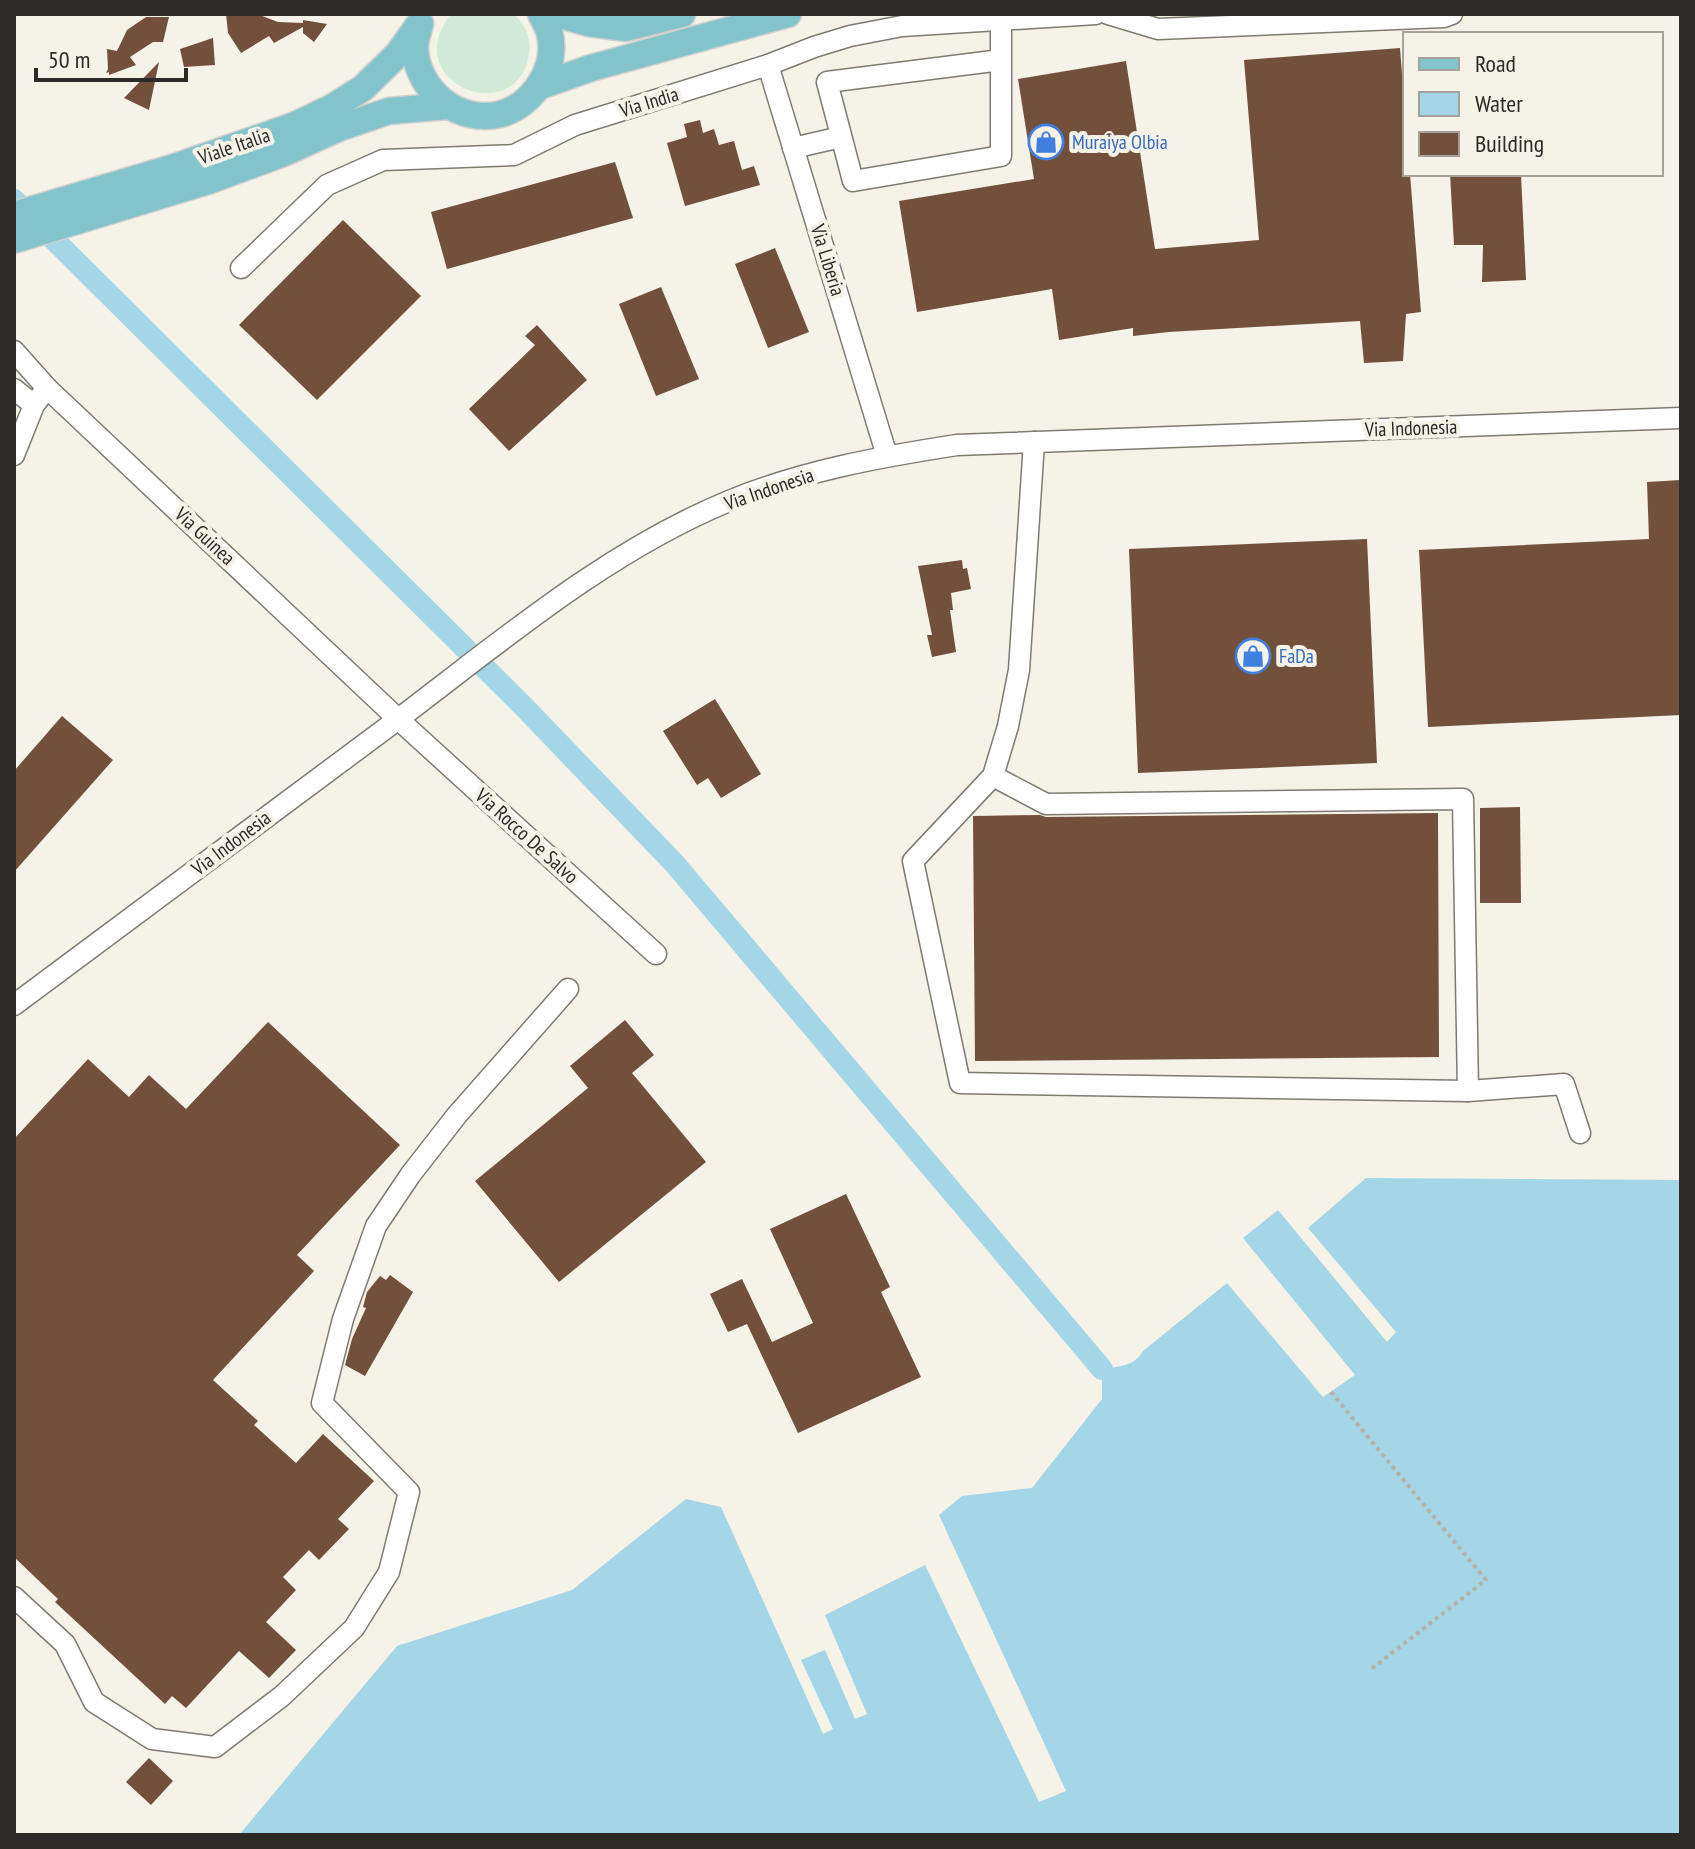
<svg xmlns="http://www.w3.org/2000/svg" width="1695" height="1849" viewBox="0 0 1695 1849" font-family="'PT Sans Narrow',sans-serif">
	<style>
		.green { fill: #d1ead8 }
		.water { fill: #a4d6e7 }
		.lines { fill: none; stroke-linecap: round; stroke-linejoin: round }
		.canal { stroke: #a4d6e7; stroke-width: 22 }
		.building { fill: #73503b }
		.minor-casing { stroke: #7d7b72; stroke-width: 23 }
		.major-casing { stroke: #d0d0cf; stroke-width: 29 }
		.path { stroke: #b4b1a9; stroke-width: 4; stroke-dasharray: 4 4; stroke-linecap: butt }
		.minor { stroke: #fff; stroke-width: 20 }
		.major { stroke: #83c4cc; stroke-width: 26 }
		.labels { text-anchor: middle; stroke-width: 8; stroke-linejoin: round; paint-order: stroke }
		.street-label { font-size: 20px; fill: #2b2a27; stroke: #f5f2e8 }
		.shop-label { font-size: 20px; fill: #366cbe; stroke: #f5f2e8; text-anchor: start }
	</style>
	<rect width="100%" height="100%" fill="#f5f2e8"/>
	<path class="green" d="M 451,14 L 514,14 C 525,24 531,38 529,53 C 519,130 396,84 451,14 Z"/>
	<path class="water" d="M 1366,1178 L 1681,1180 L 1681,1835 L 239,1835 L 397,1646 L 572,1590 L 686,1499 L 721,1507 L 823,1734 L 833,1729 L 801,1660 L 825,1650 L 855,1719 L 867,1714 L 825,1615 L 925,1565 L 1039,1802 L 1066,1791 L 939,1515 L 962,1496 L 1032,1488 L 1102,1399 L 1102,1369 C 1119,1366 1134,1367 1143,1351 L 1227,1283 L 1323,1397 L 1355,1375 L 1243,1238 L 1278,1210 L 1387,1342 L 1396,1332 L 1308,1228 Z"/>
	<g class="lines">
		<polyline class="canal" points="14,200 526,709 674,863 1102,1369"/>
	</g>
	<g class="building">
		<polygon points="226,14 257,14 278,22 303,23 303,20 327,24 314,42 303,33 303,27 274,43 269,36 241,53 228,33"/>
		<polygon points="146,17 169,17 163,42 153,42 130,57 136,65 109,75 109,72 106,73 108,69 107,49 117,51 127,30"/>
		<polygon points="213,38 215,65 184,67 180,49"/>
		<polygon points="1400,48 1405,113 1405,174 1410,174 1421,312 1406,314 1403,361 1364,363 1360,321 1169,332 1133,336 1133,328 1059,340 1052,289 917,312 899,201 1034,179 1018,79 1126,61 1155,249 1259,240 1244,60"/>
		<polygon points="159,62 149,110 124,98"/>
		<polygon points="700,120 703,133 714,129 719,145 734,141 742,170 754,166 760,185 685,206 667,143 687,137 684,124"/>
		<polygon points="615,162 633,218 447,269 431,212"/>
		<polygon points="1450,174 1521,174 1526,280 1482,282 1483,245 1454,245"/>
		<polygon points="343,220 421,296 317,400 239,325"/>
		<polygon points="775,248 809,332 768,348 735,264"/>
		<polygon points="661,287 699,379 656,396 619,304"/>
		<polygon points="537,325 587,380 509,451 469,409 535,345 525,336"/>
		<polygon points="1681,480 1681,715 1428,727 1419,550 1649,539 1647,482"/>
		<polygon points="1367,539 1377,763 1138,773 1129,549"/>
		<polygon points="962,560 963,569 967,568 971,589 951,593 953,610 950,610 956,652 932,657 927,635 932,635 918,566"/>
		<polygon points="715,699 761,774 721,798 708,778 697,785 663,731"/>
		<polygon points="62,716 113,760 14,872 14,771"/>
		<polygon points="1520,807 1521,903 1480,903 1480,808"/>
		<polygon points="1438,813 1439,1057 975,1061 973,816 1040,815 1046,817"/>
		<polygon points="625,1020 654,1055 632,1073 706,1162 559,1282 475,1181 588,1088 570,1066"/>
		<polygon points="268,1022 400,1145 297,1255 314,1271 213,1380 258,1421 254,1425 296,1463 323,1434 374,1481 338,1519 349,1529 319,1560 309,1550 283,1577 296,1590 266,1622 296,1650 269,1678 239,1651 186,1708 172,1696 165,1704 55,1602 58,1599 14,1557 14,1139 88,1059 129,1097 149,1075 186,1109"/>
		<polygon points="846,1194 890,1287 881,1292 921,1377 798,1433 747,1324 728,1332 710,1294 742,1279 772,1342 813,1323 770,1229"/>
		<polygon points="390,1275 413,1292 365,1376 345,1365 352,1339 366,1308 363,1307 367,1292 380,1276 386,1280"/>
		<polygon points="149,1758 173,1781 151,1805 126,1782"/>
	</g>
	<g class="lines">
		<g class="minor-casing">
			<g id="minor">
				<polyline points="1108,14 1158,29 1444,17 1452,14"/>
				<polyline points="1001,20 1001,156 853,181 827,82 1001,60"/>
				<polyline points="768,65 887,456"/>
				<polyline points="793,148 841,137"/>
				<polyline points="241,268 327,185 383,160 514,155 575,125 768,65 814,47 850,36 902,26 1096,14"/>
				<polyline points="14,351 47,388 398,719 656,954"/>
				<polyline points="14,389 34,405"/>
				<polyline points="1034,442 1019,670 1008,726 993,776 913,861 960,1083 1468,1091"/>
				<polyline points="14,455 34,405 47,388"/>
				<polyline points="993,776 1046,804 1463,799 1468,1091 1564,1084 1580,1133"/>
				<path d="M 14,1005 C 142,910 270,815 397,720 C 503,640 606,552 729,501 C 802,471 879,457 957,445 L 1681,418"/>
				<polyline points="14,1597 65,1644 94,1702 152,1739 215,1747 282,1696 354,1628 389,1572 409,1492 322,1403 343,1319 376,1226 411,1174 457,1115 568,989"/>
			</g>
		</g>
		<g class="major-casing">
			<g id="major">
				<polyline points="557,14 588,23 626,28 682,14"/>
				<path d="M 420,24 C 418,32 415,41 415,48 C 417,91 459,125 501,114 C 535,104 559,65 549,31 C 547,25 543,19 541,14"/>
				<polyline points="540,86 591,68 788,14"/>
				<polyline points="14,215 172,168 293,126 333,107 363,88 398,54 420,23"/>
				<polyline points="14,240 208,181 284,153 339,128 389,111 448,106"/>
			</g>
		</g>
		<polyline class="path" points="1331,1392 1486,1580 1370,1670"/>
		<use href="#minor" class="minor"/>
		<use href="#major" class="major"/>
	</g>
	<defs>
		<g id="shop-ring" transform="scale(1.8)"><circle r="9.5" fill="#f5f2e8" stroke="#3f7fe0" stroke-width="1.5"/><path d="M-5-2.5h2.3a2.7 3.5 0 0 1 5.4 0H5L5.5 6h-11ZM-1.5-2.5h3a1.5 2.3 0 0 0-3 0Z" fill="#3f7fe0"/></g>
	</defs>
	<g fill-rule="evenodd">
		<use href="#shop-ring" x="1046" y="142"/>
		<use href="#shop-ring" x="1253" y="656"/>
	</g>
	<g class="labels">
		<g class="street-label">
			<text transform="translate(649 102) rotate(-17)" y="7">Via India</text>
			<text transform="translate(234 146) rotate(-19)" y="7">Viale Italia</text>
			<text transform="translate(828 260) rotate(73)" y="7">Via Liberia</text>
			<text transform="translate(1411 428) rotate(-2)" y="7">Via Indonesia</text>
			<text transform="translate(769 489) rotate(-19)" y="7">Via Indonesia</text>
			<text transform="translate(205 536) rotate(43)" y="7">Via Guinea</text>
			<text transform="translate(527 836) rotate(42)" y="7">Via Rocco De Salvo</text>
			<text transform="translate(231 843) rotate(-37)" y="7">Via Indonesia</text>
		</g>
		<g class="shop-label">
			<text x="1072" y="149">Muraiya Olbia</text>
			<text x="1279" y="663">FaDa</text>
		</g>
	</g>
	<rect width="1695" height="1849" fill="none" stroke="#2b2a27" stroke-width="32"/>
	<rect x="1403" y="32" width="260" height="144" fill="#f5f2e8" stroke="#a4a29b" stroke-width="2"/>
	<rect x="1419" y="58" width="40" height="12" fill="#83c4cc" stroke="#a4a29b" stroke-width="2"/>
	<text x="1475" y="72" font-size="24" fill="#2b2a27">Road</text>
	<rect x="1419" y="92" width="40" height="24" fill="#a4d6e7" stroke="#a4a29b" stroke-width="2"/>
	<text x="1475" y="112" font-size="24" fill="#2b2a27">Water</text>
	<rect x="1419" y="132" width="40" height="24" fill="#73503b" stroke="#a4a29b" stroke-width="2"/>
	<text x="1475" y="152" font-size="24" fill="#2b2a27">Building</text>
	<path d="M36 68v12h150v-12" fill="none" stroke="#2b2a27" stroke-width="4"/>
	<text x="48" y="68" font-size="24" fill="#2b2a27" stroke="#f5f2e8" stroke-width="6" paint-order="stroke">50 m</text>
</svg>
